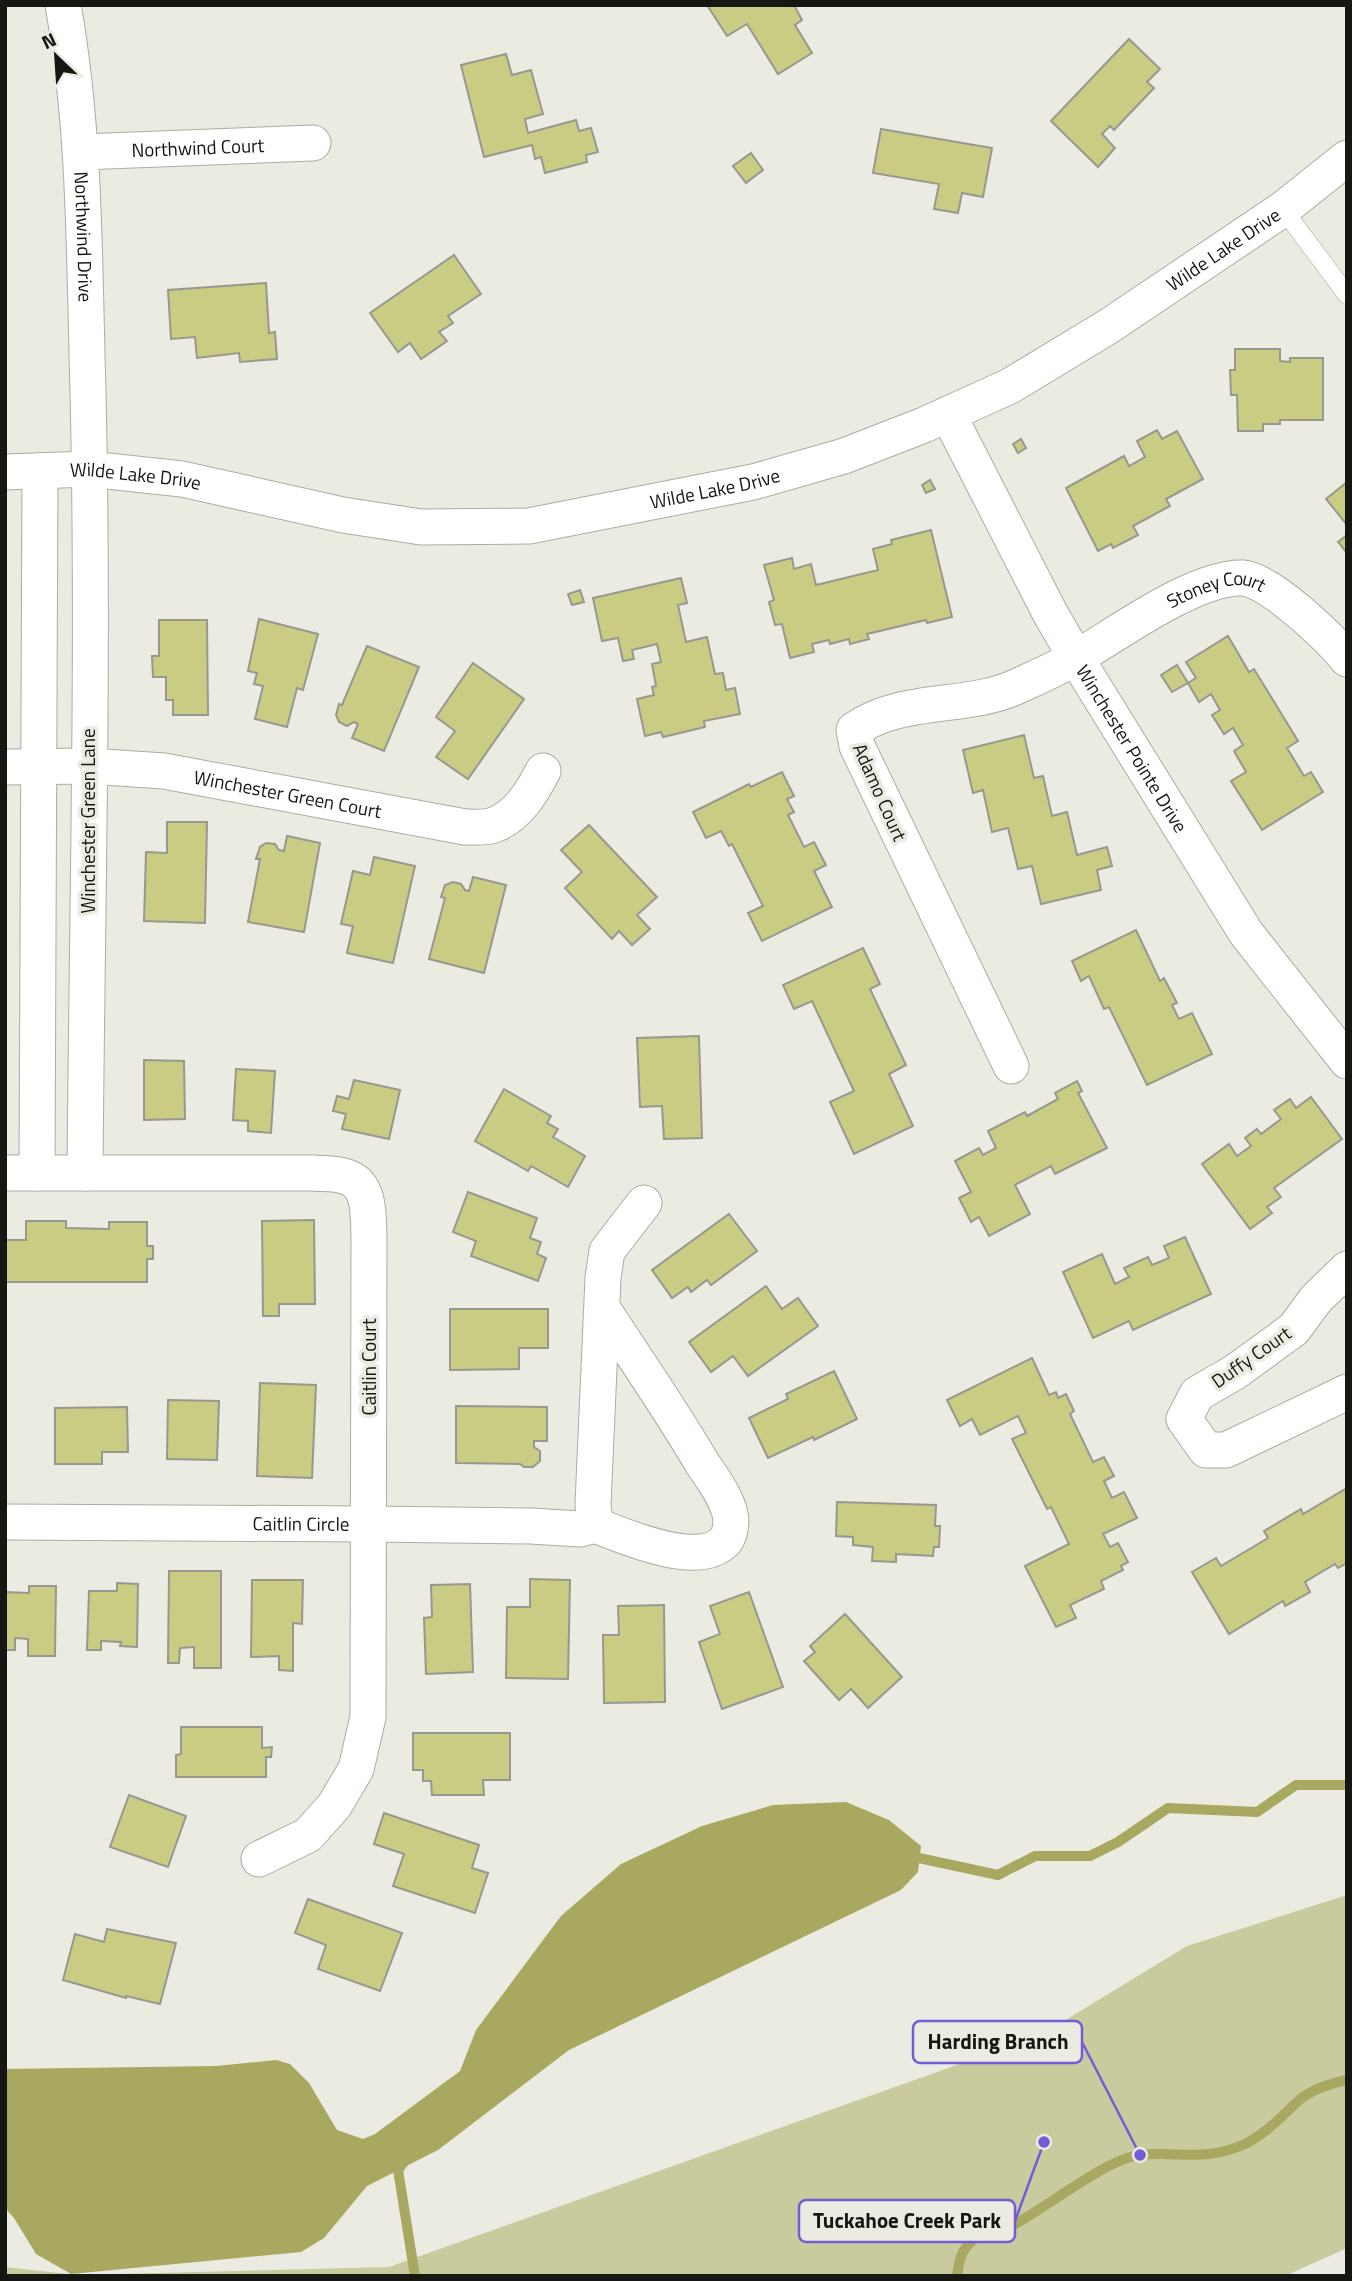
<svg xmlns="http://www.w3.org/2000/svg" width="1352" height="2281" viewBox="0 0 1352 2281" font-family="'Titillium Web',sans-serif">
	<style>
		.green { fill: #c9ca9e }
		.water { fill: #a8a861 }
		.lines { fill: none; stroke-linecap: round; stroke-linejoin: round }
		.stream { stroke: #a8a861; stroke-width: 10 }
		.building { fill: #cacc83; stroke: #97988f; stroke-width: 2 }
		.service-casing { stroke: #acaca3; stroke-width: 19 }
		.minor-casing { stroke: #acaca3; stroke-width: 37 }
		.service { stroke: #fff; stroke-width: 18 }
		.minor { stroke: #fff; stroke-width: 35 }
		.labels { text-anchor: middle; stroke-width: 7; stroke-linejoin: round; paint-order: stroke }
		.street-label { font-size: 19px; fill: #161612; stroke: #ebebe1 }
		.leader { fill: none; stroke: #755bd5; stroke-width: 2.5 }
		.callout-dot { fill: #755bd5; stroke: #ebebe1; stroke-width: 2.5 }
		.callout { fill: #ebebe1; stroke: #755bd5; stroke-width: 2.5 }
		.callout-label { font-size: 21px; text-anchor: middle; font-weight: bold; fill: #161612 }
	</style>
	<rect width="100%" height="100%" fill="#ebebe1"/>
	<polygon class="green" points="1347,1895 1347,2248 1285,2276 5,2276 5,2267 76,2275 389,2267 1041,2035 1187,1946"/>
	<polygon class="water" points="846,1802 889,1820 921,1846 918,1872 901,1890 569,2050 438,2150 367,2186 324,2238 301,2252 71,2274 36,2254 14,2218 5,2208 5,2069 216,2066 276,2060 290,2064 309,2083 337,2130 363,2139 375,2134 460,2071 476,2030 561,1916 621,1864 702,1826 773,1805"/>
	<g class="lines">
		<g class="stream">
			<polyline points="907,1862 919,1858 998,1875 1035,1856 1090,1856 1118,1842 1168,1808 1257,1812 1296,1785 1347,1785"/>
			<polyline points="405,2161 398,2170 415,2276"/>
			<path d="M 957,2276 C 959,2263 960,2252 971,2242 C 981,2232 1002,2231 1015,2224 C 1047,2207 1108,2158 1140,2155 C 1178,2151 1205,2162 1245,2144 C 1267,2133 1281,2117 1298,2101 C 1312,2089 1329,2084 1347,2080"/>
		</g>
	</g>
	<g class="building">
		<polygon points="707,5 794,5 802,20 795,25 812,53 778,74 747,24 727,36"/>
		<polygon points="1129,39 1160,69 1147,82 1154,88 1114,130 1110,126 1102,134 1115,148 1098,167 1051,121"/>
		<polygon points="506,54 512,75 531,70 543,114 525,119 528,133 576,120 579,131 591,128 598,152 586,155 587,162 545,173 541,157 535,159 532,145 484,157 461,65"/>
		<polygon points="881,129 992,148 983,197 962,193 958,213 934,209 939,184 873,173"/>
		<polygon points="751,153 763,170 746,183 733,166"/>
		<polygon points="454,255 481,294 448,316 453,323 439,332 447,341 421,359 410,343 398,352 370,313"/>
		<polygon points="266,283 269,333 275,332 277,359 240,362 239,353 197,358 195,337 171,339 168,290"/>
		<polygon points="1235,349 1280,349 1280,361 1290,362 1290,358 1323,358 1323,420 1280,420 1280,424 1263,424 1263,431 1238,431 1237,395 1231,395 1230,370 1235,370"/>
		<polygon points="1157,430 1162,439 1177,431 1203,479 1166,499 1170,506 1133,526 1138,535 1113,548 1111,544 1098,551 1066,488 1124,456 1129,466 1145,457 1137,441"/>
		<polygon points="1021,439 1026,448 1018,453 1013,444"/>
		<polygon points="930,480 935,489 926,493 922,485"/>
		<polygon points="1347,482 1347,525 1326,499"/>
		<polygon points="931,530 952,617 927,623 926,620 867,634 869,639 850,644 849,639 830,644 829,640 812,644 814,652 790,658 782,624 775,625 769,602 774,600 764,565 792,558 794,569 811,564 816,585 878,570 873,549 892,544 891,540"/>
		<polygon points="1347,535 1347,553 1338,542"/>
		<polygon points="681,578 687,603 678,605 686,642 707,637 715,674 723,673 726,690 735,688 740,714 704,721 705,727 663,737 661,732 645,736 637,699 654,695 652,687 656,686 652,664 661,662 657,644 632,650 634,659 623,661 618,638 602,641 593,598"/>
		<polygon points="580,590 584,602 572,605 568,594"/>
		<polygon points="259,619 318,634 303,690 297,688 287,727 255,719 263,686 254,684 257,673 248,671"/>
		<polygon points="159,620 207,620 208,715 173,715 173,700 166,700 166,677 153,677 152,656 159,656"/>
		<polygon points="1228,636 1249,672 1254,669 1298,741 1287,748 1304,776 1311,772 1323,792 1262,830 1231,781 1246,772 1234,751 1243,745 1233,728 1224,734 1212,715 1220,710 1211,694 1199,702 1188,683 1196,678 1186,662"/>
		<polygon points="367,646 419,667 384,751 352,738 358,724 354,722 347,726 339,722 336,715 339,704 342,705"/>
		<polygon points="473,663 524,699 468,779 436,757 455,731 436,717"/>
		<polygon points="1177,665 1188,683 1172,692 1161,675"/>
		<polygon points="1024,735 1034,778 1043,776 1052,816 1067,812 1077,855 1107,847 1112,866 1097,870 1101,890 1041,904 1032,866 1018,869 1008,828 992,832 983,790 973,793 963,750"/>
		<polygon points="782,772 794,796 787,799 794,812 788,815 804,847 814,842 826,865 814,871 832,907 762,941 748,913 763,906 732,844 729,846 721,831 706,838 693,812 749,784 751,787"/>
		<polygon points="167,822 207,822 205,923 144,921 146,852 167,853"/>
		<polygon points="589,825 657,897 637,915 650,929 632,945 619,931 612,939 565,888 582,872 561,850"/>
		<polygon points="287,836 320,843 304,932 248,922 260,859 256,859 260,847 266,843 275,844 279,850 284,851"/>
		<polygon points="374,857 415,866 393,963 347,953 353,926 341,924 353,871 370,875"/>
		<polygon points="473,877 506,885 484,973 429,959 445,898 441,897 445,885 453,882 461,884 465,890 469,891"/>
		<polygon points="1136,930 1160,981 1164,978 1177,1003 1172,1005 1179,1019 1192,1013 1212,1054 1147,1085 1109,1007 1104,1009 1089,976 1081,981 1072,961"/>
		<polygon points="863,948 880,984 870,989 906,1065 889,1074 913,1126 854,1154 830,1102 854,1091 812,1001 794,1009 783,985"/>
		<polygon points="699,1036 702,1138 664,1139 662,1106 640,1107 637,1038"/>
		<polygon points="144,1060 184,1061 185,1119 144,1120"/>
		<polygon points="236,1069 275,1071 271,1133 248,1131 248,1121 233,1120"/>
		<polygon points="354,1080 400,1090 389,1139 342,1129 346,1114 333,1111 337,1096 349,1099"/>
		<polygon points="1077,1081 1082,1091 1078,1093 1107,1148 1055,1174 1051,1166 1015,1185 1030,1214 989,1236 979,1217 971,1222 959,1198 971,1192 955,1161 979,1148 983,1155 996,1148 988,1131 1025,1112 1027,1116 1058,1099 1055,1093"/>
		<polygon points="504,1089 551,1116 547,1123 558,1129 553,1137 585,1156 568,1187 531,1166 528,1171 475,1141"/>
		<polygon points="1311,1097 1342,1139 1274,1188 1281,1197 1267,1207 1272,1213 1250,1229 1202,1164 1229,1144 1237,1156 1251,1146 1245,1138 1257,1129 1261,1134 1281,1119 1274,1110 1290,1099 1296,1108"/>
		<polygon points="468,1192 537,1218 530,1238 541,1242 537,1254 546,1258 538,1281 471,1256 476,1241 453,1232"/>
		<polygon points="729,1214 757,1251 711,1285 707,1280 691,1292 688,1287 672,1298 652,1270"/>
		<polygon points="314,1220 315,1304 279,1304 279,1316 263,1316 262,1221"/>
		<polygon points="26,1221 66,1221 66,1228 109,1229 109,1222 147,1222 147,1246 153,1246 153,1259 147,1259 147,1282 5,1282 5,1240 26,1240"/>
		<polygon points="1185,1237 1211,1294 1133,1330 1129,1321 1093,1338 1063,1272 1102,1254 1115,1284 1129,1277 1124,1268 1148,1257 1152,1265 1169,1258 1164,1246"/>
		<polygon points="766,1286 782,1309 798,1298 818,1326 748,1376 733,1356 711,1372 689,1342"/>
		<polygon points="450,1309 548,1309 548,1348 519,1348 519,1369 450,1370"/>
		<polygon points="1032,1358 1049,1395 1056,1392 1058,1398 1066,1394 1074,1411 1070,1414 1093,1462 1104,1457 1114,1476 1104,1481 1112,1498 1124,1492 1137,1518 1103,1534 1110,1547 1118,1543 1128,1562 1121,1566 1123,1570 1101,1581 1104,1589 1070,1605 1076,1618 1056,1627 1025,1566 1069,1544 1051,1507 1047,1509 1012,1439 1026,1433 1018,1416 980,1435 972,1419 960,1426 947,1400"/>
		<polygon points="834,1371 857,1419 814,1440 813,1437 768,1458 749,1418 788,1399 786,1394"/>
		<polygon points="260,1383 316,1385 312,1478 257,1476"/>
		<polygon points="168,1400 219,1401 217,1460 167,1459"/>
		<polygon points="456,1406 547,1407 547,1441 534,1441 534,1447 540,1451 540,1461 533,1467 524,1467 520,1464 456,1463"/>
		<polygon points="127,1407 128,1452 102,1452 102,1464 55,1464 55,1408"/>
		<polygon points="1347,1488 1347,1563 1338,1568 1335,1564 1305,1582 1310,1592 1285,1606 1283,1601 1229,1634 1192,1572 1216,1558 1221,1566 1268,1538 1264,1531 1301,1509 1303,1514"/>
		<polygon points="837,1502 936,1505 935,1526 940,1526 939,1547 934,1547 933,1556 896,1554 896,1562 872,1561 873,1547 853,1545 853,1537 836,1536"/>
		<polygon points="169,1571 221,1571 221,1668 194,1668 194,1647 180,1648 179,1663 168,1663"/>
		<polygon points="530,1579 570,1580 568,1679 506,1678 507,1607 530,1607"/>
		<polygon points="252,1580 303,1580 302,1624 293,1623 293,1671 279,1670 279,1656 251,1657"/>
		<polygon points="117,1583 138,1584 137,1647 120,1646 121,1642 101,1641 101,1650 87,1650 89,1591 117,1591"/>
		<polygon points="470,1584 473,1672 426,1674 424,1618 432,1617 431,1585"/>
		<polygon points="29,1586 56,1586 55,1656 28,1656 28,1639 15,1638 15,1650 5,1650 6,1592 29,1593"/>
		<polygon points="749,1592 783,1687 722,1709 699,1642 720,1634 710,1606"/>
		<polygon points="664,1605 665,1702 604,1703 603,1635 619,1635 618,1606"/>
		<polygon points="845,1614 902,1677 868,1708 851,1689 839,1700 804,1661 815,1652 810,1646"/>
		<polygon points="181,1727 262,1727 262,1748 272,1747 271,1757 266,1757 266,1777 176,1777 176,1755 181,1754"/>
		<polygon points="413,1733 510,1733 510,1780 483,1780 484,1795 432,1795 431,1781 423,1781 423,1770 413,1770"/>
		<polygon points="129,1795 186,1816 168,1867 110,1847"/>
		<polygon points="384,1813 479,1845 472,1868 488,1873 475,1913 393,1886 404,1854 374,1844"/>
		<polygon points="308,1899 402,1933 380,1991 318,1969 326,1945 295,1933"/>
		<polygon points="107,1929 176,1943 160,2004 126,1996 126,1998 63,1980 75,1934 104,1942"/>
	</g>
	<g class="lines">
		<g class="service-casing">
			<polyline id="service" points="1283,209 1347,295"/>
		</g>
		<g class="minor-casing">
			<g id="minor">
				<path id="s1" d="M 63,5 C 86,133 84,262 88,392 C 94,652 87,913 85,1173"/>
				<path id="s2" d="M 82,152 L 313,143"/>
				<path id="s3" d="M 948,414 L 1050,613 L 1076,658 L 1246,933 L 1347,1061"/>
				<path id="s4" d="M 5,472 L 89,469 L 182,479 L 343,515 L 421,527 L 529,526 L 753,482 L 844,456 L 924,425 L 1010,386 L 1109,326 L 1283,209 L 1347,158"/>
				<path id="s5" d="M 5,767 L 89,766 L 164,771 L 465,827 C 474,827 486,828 494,825 C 518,816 532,792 543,771"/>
				<path id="s6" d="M 1011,1066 L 857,746 L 854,730 C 901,696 967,710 1018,686 C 1038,677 1057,668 1076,658 C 1117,634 1196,576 1243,578 C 1270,580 1330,638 1347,659"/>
				<path d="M 5,1173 L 313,1173 C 323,1174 337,1173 347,1177 C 371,1185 368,1217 369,1237 L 368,1717 L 356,1769 L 334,1806 L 308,1835 L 259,1859"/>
				<polyline points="37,1173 40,471"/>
				<polyline points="1347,1269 1316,1299 1294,1329 1235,1372 1197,1394 1184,1419 1206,1450 1226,1450 1347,1392"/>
				<path id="s7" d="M 5,1522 L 369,1524 L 531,1526 L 580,1529 L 595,1525 L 593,1504 L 603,1278 L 607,1251 L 644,1203"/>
				<path d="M 595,1525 C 626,1537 700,1570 726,1540 C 730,1535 732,1521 730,1514 C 726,1496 712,1478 702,1463 C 671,1410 636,1360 603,1309"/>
			</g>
		</g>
		<use href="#service" class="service"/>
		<use href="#minor" class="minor"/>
	</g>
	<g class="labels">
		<g class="street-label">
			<text dy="7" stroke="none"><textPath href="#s2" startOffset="116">Northwind Court</textPath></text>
			<text dy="7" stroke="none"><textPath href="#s1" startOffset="233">Northwind Drive</textPath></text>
			<text dy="7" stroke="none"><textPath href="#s4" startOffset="1286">Wilde Lake Drive</textPath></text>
			<text dy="7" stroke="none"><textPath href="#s4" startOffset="131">Wilde Lake Drive</textPath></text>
			<text dy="7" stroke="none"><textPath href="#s4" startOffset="719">Wilde Lake Drive</textPath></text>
			<text dy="7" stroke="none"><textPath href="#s6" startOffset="766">Stoney Court</textPath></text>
			<text dy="7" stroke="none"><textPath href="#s3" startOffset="382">Winchester Pointe Drive</textPath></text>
			<text transform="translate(880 792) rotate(66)" y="7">Adamo Court</text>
			<text dy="7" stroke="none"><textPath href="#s5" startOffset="285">Winchester Green Court</textPath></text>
			<text transform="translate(88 821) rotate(-90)" y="7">Winchester Green Lane</text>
			<text transform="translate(1251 1357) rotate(-35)" y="7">Duffy Court</text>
			<text transform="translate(369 1367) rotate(-90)" y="7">Caitlin Court</text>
			<text dy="7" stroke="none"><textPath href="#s7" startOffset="296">Caitlin Circle</textPath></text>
		</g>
	</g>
	<path class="leader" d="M1140 2155L1082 2042M1044 2142L1015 2221"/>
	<g class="callout-dot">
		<circle cx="1140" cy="2155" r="7"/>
		<circle cx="1044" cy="2142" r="7"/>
	</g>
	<g class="callout">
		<rect x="913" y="2021" width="169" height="42" rx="7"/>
		<rect x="799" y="2200" width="216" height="42" rx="7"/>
	</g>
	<g class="callout-label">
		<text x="998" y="2049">Harding Branch</text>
		<text x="907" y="2228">Tuckahoe Creek Park</text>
	</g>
	<rect width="1352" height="2281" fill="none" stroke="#161612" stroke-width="14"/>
	<g transform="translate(56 56) rotate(335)" stroke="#ebebe1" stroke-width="5" paint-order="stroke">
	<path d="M0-5L12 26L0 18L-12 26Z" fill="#161612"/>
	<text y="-10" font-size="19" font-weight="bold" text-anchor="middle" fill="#161612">N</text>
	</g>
</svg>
